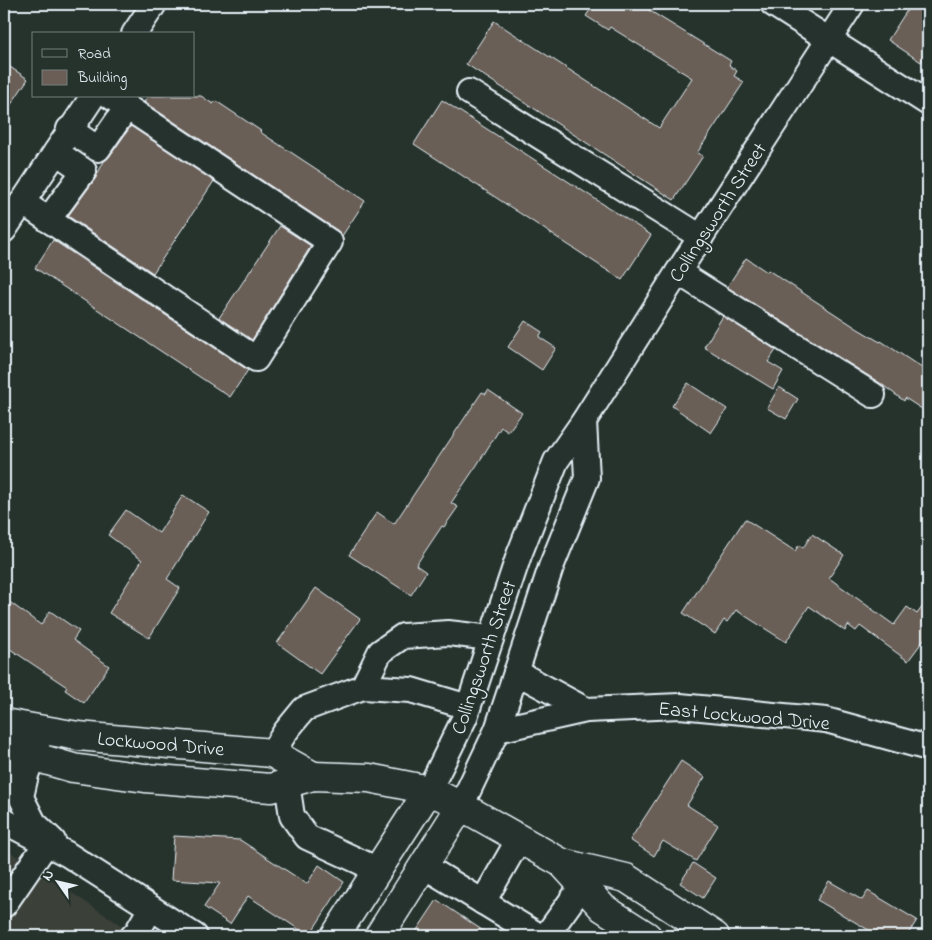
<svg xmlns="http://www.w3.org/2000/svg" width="932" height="940" viewBox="0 0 932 940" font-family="'Indie Flower',sans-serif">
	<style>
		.built { fill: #3a4039 }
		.building { fill: #6a5e56; stroke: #e8f1f8 }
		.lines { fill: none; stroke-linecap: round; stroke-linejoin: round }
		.minor-casing { stroke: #e8f1f8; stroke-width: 28 }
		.major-casing { stroke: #e8f1f8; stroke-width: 31 }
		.minor { stroke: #26332d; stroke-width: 24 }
		.major { stroke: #26332d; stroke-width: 28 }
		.labels { text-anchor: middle; stroke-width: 4; stroke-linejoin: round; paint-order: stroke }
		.street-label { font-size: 20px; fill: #e8f1f8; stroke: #26332d }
	</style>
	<rect width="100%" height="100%" fill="#26332d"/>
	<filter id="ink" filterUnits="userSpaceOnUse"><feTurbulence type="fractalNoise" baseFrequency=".02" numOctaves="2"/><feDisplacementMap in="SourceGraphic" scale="10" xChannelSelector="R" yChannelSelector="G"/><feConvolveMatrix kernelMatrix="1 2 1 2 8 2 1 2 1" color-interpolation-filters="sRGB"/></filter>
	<g filter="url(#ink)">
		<polygon class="built" points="4,848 137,936 4,936"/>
		<g class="building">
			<polygon points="594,4 639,4 731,61 729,65 737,71 734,76 744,82 697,153 703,156 674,200 466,64 494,21 659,128 692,78 610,27 608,30 586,16"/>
			<polygon points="911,4 928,4 928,50 921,62 888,40"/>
			<polygon points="4,63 28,79 4,115"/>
			<polygon points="148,96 201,96 213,104 216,101 261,131 260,132 365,201 342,236 338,231 144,102"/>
			<polygon points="442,100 651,235 622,280 414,144"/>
			<polygon points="131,126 214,181 153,273 68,216 95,179 104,161 109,157"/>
			<polygon points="280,226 311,246 252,340 219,318"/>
			<polygon points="53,240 248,370 230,397 35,268"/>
			<polygon points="746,258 767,272 768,270 858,329 880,342 881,341 928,372 928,413 905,398 904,401 880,383 727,287"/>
			<polygon points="723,316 776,350 768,362 783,371 773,389 704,347"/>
			<polygon points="525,321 542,332 539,337 556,348 542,370 508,347"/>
			<polygon points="688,383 727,409 711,433 672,406"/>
			<polygon points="779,387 798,399 786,419 767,408"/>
			<polygon points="488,390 522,413 508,432 501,427 477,465 451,503 458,507 444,527 442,526 416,565 426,572 411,595 349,555 377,512 394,524 482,392 486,394"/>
			<polygon points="183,495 209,512 167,579 180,588 149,638 109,613 142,560 108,535 126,510 159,533"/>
			<polygon points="745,519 795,551 799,545 803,548 812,534 844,555 829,578 894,625 907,607 917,614 928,599 928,634 908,661 860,626 856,631 848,625 845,631 809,606 786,642 736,610 727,622 724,620 715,634 683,613"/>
			<polygon points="316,588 360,619 320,674 277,643"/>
			<polygon points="4,598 41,625 50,611 79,631 73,640 109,666 84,703 65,690 67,687 4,645"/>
			<polygon points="681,761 705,777 687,805 718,825 696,861 663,841 654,856 630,840"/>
			<polygon points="174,836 240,840 307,884 319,865 344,882 309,936 248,896 230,924 204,907 220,883 171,880"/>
			<polygon points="693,863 716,878 703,898 680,883"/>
			<polygon points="829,881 862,900 868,891 917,920 907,936 879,936 817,900"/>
			<polygon points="437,900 491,936 413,936"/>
		</g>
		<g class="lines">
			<g class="minor-casing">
				<g id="minor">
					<polyline points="773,4 928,103"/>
					<polyline points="134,34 154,4"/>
					<polyline points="469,92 701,237"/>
					<polyline points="69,129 98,149 127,107"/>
					<polyline points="22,202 256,359 330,242 110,96"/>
					<polyline points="48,220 84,171 56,152"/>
					<polyline points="4,230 93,96"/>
					<polyline points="678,272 873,395"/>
					<polyline points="516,672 586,710"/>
					<polyline points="363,687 380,652 403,636 448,633 491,638"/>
					<polyline points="497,730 586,710 680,706 826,720 928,748"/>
					<polyline points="39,738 26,775 21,797 34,823 53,841"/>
					<polyline points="272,753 286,731 304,709 363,687 411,690 468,707"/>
					<polyline points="4,782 18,733"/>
					<polyline points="287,783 292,816 307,837 378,870"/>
					<polyline points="429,790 465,717 519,555 556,461 584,421 678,272 852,4"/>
					<polyline points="461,806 497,730 551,567 587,478 584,421"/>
					<polyline points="4,821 67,854 195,936"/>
					<polyline points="424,866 539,936"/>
					<polyline points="483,902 519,839"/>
					<polyline points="4,905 46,844"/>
					<polyline points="133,936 137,932 151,908"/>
					<polyline points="546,936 582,886"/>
				</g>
			</g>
			<g class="major-casing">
				<g id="major">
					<polyline points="4,723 78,736 272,753 313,776"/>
					<polyline points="4,748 73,768 145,778 271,788 313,776 369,778 429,790 461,806 562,863 603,908 647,936"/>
					<polyline points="562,863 626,878 715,936"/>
					<polyline points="335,936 429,790"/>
					<polyline points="379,936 461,806"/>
				</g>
			</g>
			<use href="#minor" class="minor"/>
			<use href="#major" class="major"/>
		</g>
	</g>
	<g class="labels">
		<g class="street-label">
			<text transform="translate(717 212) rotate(-57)" y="7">Collingsworth Street</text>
			<text transform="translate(483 657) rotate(-71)" y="7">Collingsworth Street</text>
			<text transform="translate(744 715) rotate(5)" y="7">East Lockwood Drive</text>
			<text transform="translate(161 743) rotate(5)" y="7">Lockwood Drive</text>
		</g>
	</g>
	<rect width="932" height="940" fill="none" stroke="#26332d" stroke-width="20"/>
	<rect x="10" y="10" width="912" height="920" fill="none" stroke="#e8f1f8" stroke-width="2" filter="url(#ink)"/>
	<rect x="32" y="32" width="162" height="65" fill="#26332d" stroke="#747f7e"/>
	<rect x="42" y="49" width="25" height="8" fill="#26332d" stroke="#747f7e"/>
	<text x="78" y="58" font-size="15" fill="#e8f1f8">Road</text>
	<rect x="42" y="70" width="25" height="15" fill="#6a5e56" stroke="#747f7e"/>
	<text x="78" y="82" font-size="15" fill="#e8f1f8">Building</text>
	<g transform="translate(58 882) rotate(304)" stroke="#26332d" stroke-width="4" paint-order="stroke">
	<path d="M0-4L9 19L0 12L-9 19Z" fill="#e8f1f8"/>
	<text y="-8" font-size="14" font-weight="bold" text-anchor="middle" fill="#e8f1f8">N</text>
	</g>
</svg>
